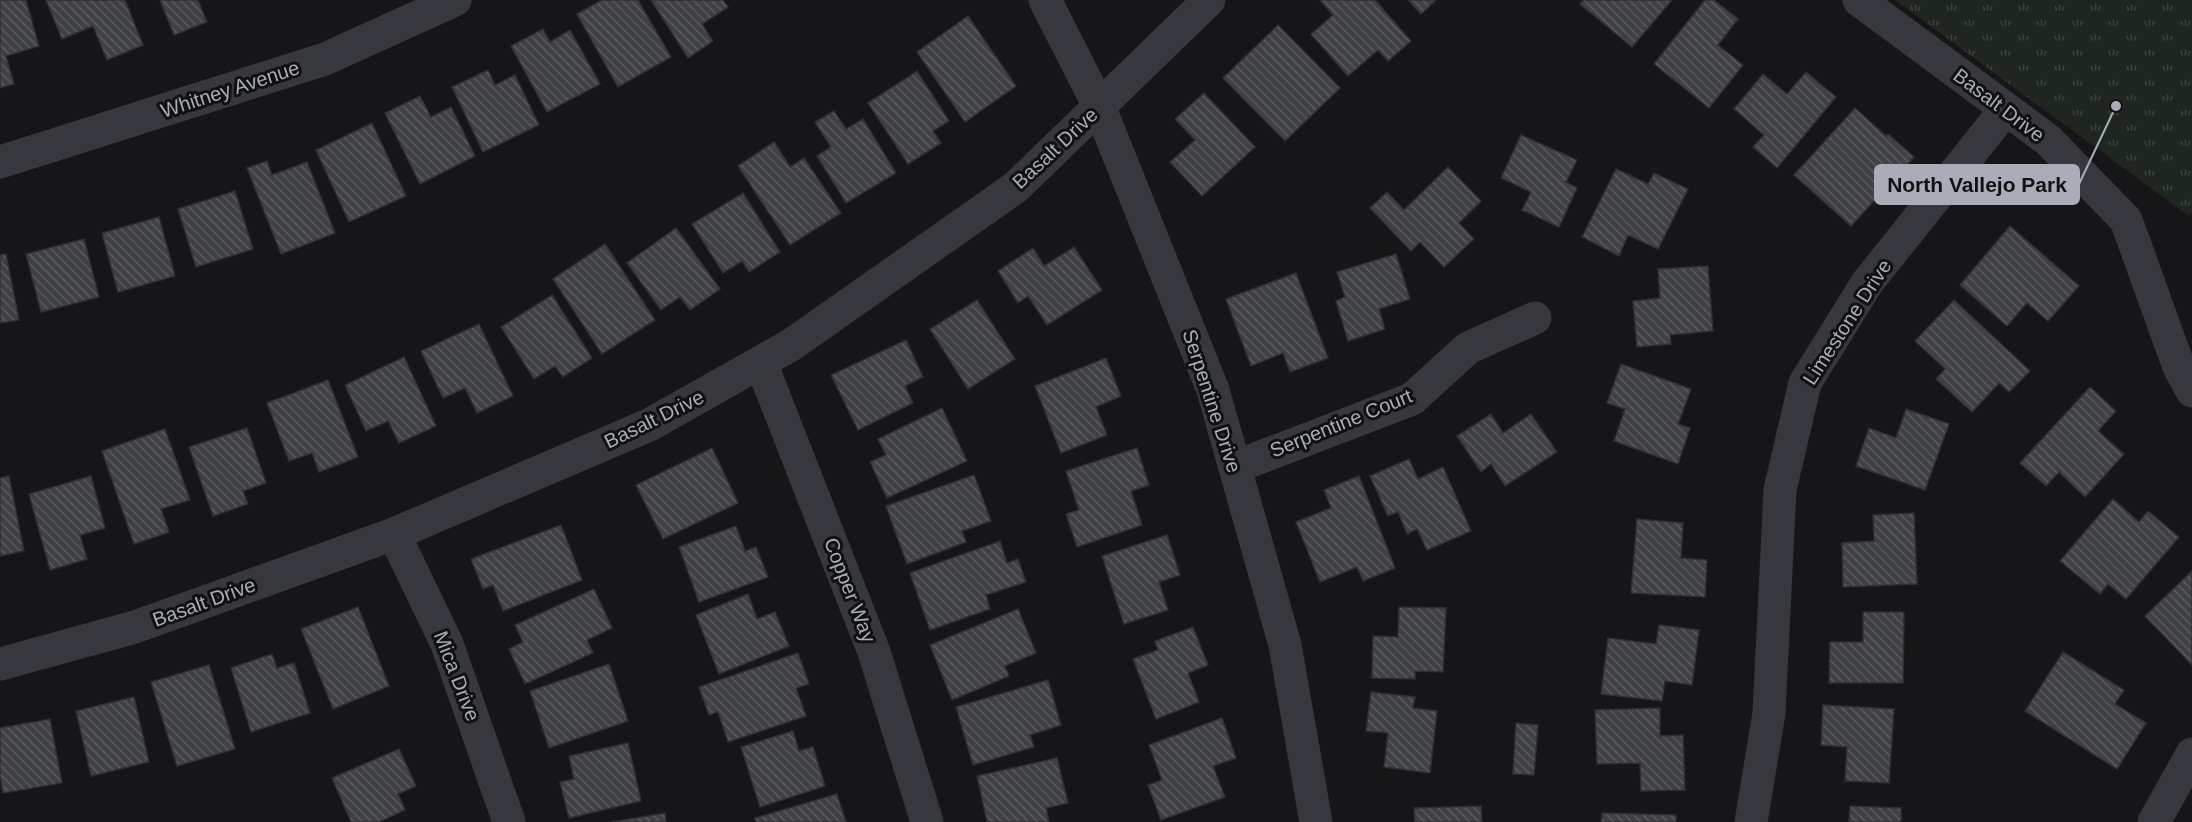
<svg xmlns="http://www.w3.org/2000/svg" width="2192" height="822" viewBox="0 0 2192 822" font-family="Helvetica,sans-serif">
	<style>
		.park { fill: url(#park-tufts) }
		.building { fill: url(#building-back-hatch); stroke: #303034; stroke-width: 1.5 }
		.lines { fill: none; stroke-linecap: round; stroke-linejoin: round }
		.minor { stroke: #37383d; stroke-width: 33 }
		.labels { text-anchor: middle; stroke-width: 6; stroke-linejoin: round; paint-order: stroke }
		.street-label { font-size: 20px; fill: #a8adb8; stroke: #111113 }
		.leader { fill: none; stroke: #a8adb8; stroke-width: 2 }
		.callout-dot { fill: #a8adb8; stroke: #111113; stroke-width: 2 }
		.callout { fill: #a8adb8; stroke: #a8adb8; stroke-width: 2 }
		.callout-label { font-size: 21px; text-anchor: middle; font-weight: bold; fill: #111 }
	</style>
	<defs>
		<pattern id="park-tufts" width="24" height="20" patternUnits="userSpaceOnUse" patternTransform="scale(1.5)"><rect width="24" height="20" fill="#1e261f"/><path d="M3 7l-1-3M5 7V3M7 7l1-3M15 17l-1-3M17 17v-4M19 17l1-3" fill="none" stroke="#3c433d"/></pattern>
		<pattern id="building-back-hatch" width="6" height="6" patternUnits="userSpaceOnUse" patternTransform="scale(1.5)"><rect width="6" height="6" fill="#404145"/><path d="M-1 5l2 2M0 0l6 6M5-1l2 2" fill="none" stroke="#595a5e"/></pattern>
	</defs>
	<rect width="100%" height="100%" fill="#161618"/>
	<polygon class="park" points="1895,0 2192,0 2192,213 2189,216"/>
	<g class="building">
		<polygon points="0,0 26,0 39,46 6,56 14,84 0,88"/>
		<polygon points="46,0 125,0 143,45 107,60 93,26 62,39"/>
		<polygon points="160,0 198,0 207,22 174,35"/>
		<polygon points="602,0 638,0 671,57 618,87 577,14"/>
		<polygon points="651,0 723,0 728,7 702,24 713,41 688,58"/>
		<polygon points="1320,0 1375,0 1411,41 1388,61 1378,50 1348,76 1311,34 1333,15"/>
		<polygon points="1408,0 1436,0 1421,14"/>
		<polygon points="1583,0 1672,0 1632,47 1580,4"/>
		<polygon points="1705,0 1714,0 1738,19 1718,45 1743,65 1709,108 1654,64"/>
		<polygon points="968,16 1016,86 965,122 917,52"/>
		<polygon points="1278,25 1340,88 1285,141 1223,78"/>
		<polygon points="543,29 550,42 570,30 600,84 547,112 511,46"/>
		<polygon points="488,70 495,85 515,75 539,125 483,152 452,87"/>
		<polygon points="917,71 949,121 933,131 941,143 908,164 868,103"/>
		<polygon points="1806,72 1836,97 1777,168 1753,147 1764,135 1734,109 1763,74 1787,94"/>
		<polygon points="1204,93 1255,147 1202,196 1170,162 1195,140 1175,119"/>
		<polygon points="420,96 431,117 451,107 475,156 420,184 385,113"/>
		<polygon points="1855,108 1886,136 1888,134 1914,157 1851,226 1794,175"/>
		<polygon points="834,111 846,129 863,119 896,173 846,203 817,156 831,147 815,122"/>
		<polygon points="372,123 406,196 349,222 316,150"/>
		<polygon points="1521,135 1577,160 1566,182 1577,188 1559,227 1522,210 1531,192 1501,178"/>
		<polygon points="774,142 790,167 804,158 841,213 790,245 738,166"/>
		<polygon points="267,161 272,175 307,162 335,233 281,254 247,168"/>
		<polygon points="1448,167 1481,201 1459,223 1474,239 1444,267 1420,242 1411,251 1370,208 1387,192 1404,210"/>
		<polygon points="1616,169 1648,184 1654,173 1688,189 1658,249 1628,235 1619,256 1582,237"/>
		<polygon points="235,191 253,249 196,267 178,209"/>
		<polygon points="743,193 780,252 749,272 742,261 723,273 692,224"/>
		<polygon points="159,217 175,276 118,292 102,233"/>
		<polygon points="2010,226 2079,286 2048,321 2027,303 2007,326 1960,285"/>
		<polygon points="676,228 720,289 690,310 680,297 661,310 627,263"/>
		<polygon points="84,239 99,297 41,312 26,254"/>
		<polygon points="605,244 655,320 602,354 553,279"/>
		<polygon points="1074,247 1102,290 1047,325 1028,296 1018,303 998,271 1033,248 1044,266"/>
		<polygon points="6,254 19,320 0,323 0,255"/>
		<polygon points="1396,254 1410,299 1379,309 1385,329 1348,341 1336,301 1345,297 1337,272"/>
		<polygon points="1708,266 1713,331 1670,335 1671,344 1637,347 1633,301 1660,298 1658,269"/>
		<polygon points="1296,273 1328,358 1290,372 1283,353 1251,366 1226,299"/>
		<polygon points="552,295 592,358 563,377 555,366 534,379 501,327"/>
		<polygon points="977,300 1015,359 968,389 930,329"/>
		<polygon points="1954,300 2030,371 2009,392 1999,383 1972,412 1936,379 1945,369 1915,341"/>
		<polygon points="479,324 513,396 477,413 465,388 443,398 421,351"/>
		<polygon points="906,340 923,377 905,386 913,403 858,430 831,375"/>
		<polygon points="404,357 436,426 399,443 388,421 366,431 345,385"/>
		<polygon points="1106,358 1121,396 1096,407 1107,435 1061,453 1035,386"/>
		<polygon points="1621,364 1691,389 1678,424 1690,428 1678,464 1614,441 1625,409 1607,403"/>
		<polygon points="328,380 358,457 319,472 312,453 289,461 267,403"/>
		<polygon points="2090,387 2116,411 2098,431 2124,454 2085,497 2059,472 2046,486 2020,463"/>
		<polygon points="942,408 967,461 887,498 870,462 886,455 878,439"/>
		<polygon points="1906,409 1949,424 1925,490 1856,466 1869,428 1896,438"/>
		<polygon points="1491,414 1503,433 1531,414 1557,452 1505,486 1491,464 1481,472 1457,436"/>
		<polygon points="247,428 266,483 243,491 248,504 213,516 189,447"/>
		<polygon points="165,429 190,500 161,509 169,532 134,544 102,451"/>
		<polygon points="712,448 738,503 663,539 636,485"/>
		<polygon points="1137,448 1149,485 1131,491 1142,525 1077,547 1066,514 1079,510 1066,471"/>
		<polygon points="1409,459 1418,479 1443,467 1471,531 1427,550 1417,529 1407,534 1398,512 1388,516 1370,476"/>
		<polygon points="974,475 991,521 962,531 966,542 907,564 886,506"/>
		<polygon points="9,476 24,551 0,556 0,478"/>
		<polygon points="91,476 105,528 80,535 87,559 50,570 29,494"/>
		<polygon points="1359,476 1395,568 1363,581 1357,567 1320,582 1296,522 1331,508 1324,490"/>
		<polygon points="2113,499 2139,522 2148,511 2179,537 2126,599 2108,584 2100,594 2060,561"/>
		<polygon points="1914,513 1917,584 1843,587 1842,543 1874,541 1873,515"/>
		<polygon points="1637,519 1683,523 1681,558 1707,560 1705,597 1631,593"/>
		<polygon points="561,525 582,580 503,611 493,585 483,589 471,559"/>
		<polygon points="736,526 745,551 756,547 768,577 699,602 679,547"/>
		<polygon points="1167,535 1180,575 1159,582 1168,610 1124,624 1102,556"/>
		<polygon points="1000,541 1007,563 1018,559 1026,582 986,595 990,609 930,630 910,573"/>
		<polygon points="2192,571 2192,665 2145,616"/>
		<polygon points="594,589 612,628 587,640 593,653 525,684 509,649 523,642 515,625"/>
		<polygon points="748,594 757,619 775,612 789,646 719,674 696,615"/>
		<polygon points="358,607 389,686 333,709 301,629"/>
		<polygon points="1399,607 1446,608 1443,672 1415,671 1415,679 1372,678 1373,636 1398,637"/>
		<polygon points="1018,609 1036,653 1005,666 1009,676 952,700 930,645"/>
		<polygon points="1863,612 1904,612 1903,683 1829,683 1830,642 1863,642"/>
		<polygon points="1659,625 1699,630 1692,685 1665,681 1662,701 1601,694 1608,638 1656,644"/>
		<polygon points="1193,627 1208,665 1188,673 1199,702 1156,719 1133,659 1158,650 1155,641"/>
		<polygon points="2063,652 2124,690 2115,704 2146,723 2117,769 2025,711"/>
		<polygon points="798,653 809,684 796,688 806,716 728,742 718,712 709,715 699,687"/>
		<polygon points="272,654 277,668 294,663 310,713 251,732 231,668"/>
		<polygon points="609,664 628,721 549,748 530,691"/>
		<polygon points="209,665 235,749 177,766 151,682"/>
		<polygon points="1048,680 1061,725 1030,735 1034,747 973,765 956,707"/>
		<polygon points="1371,692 1415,697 1413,708 1437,711 1430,773 1384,767 1388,733 1366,731"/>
		<polygon points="134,697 149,762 91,776 76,711"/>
		<polygon points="1823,705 1894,709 1889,783 1845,781 1847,747 1821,745"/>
		<polygon points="1660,708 1660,736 1683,735 1685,790 1641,791 1640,763 1597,764 1595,710"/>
		<polygon points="1222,718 1236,758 1213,766 1225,797 1161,820 1148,785 1162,780 1149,745"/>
		<polygon points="50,719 62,783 3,793 0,775 0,728"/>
		<polygon points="1516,723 1538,725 1534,775 1513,774"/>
		<polygon points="793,731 799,751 813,747 825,786 760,807 741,747"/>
		<polygon points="628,743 641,801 569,818 560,782 574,779 569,756"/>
		<polygon points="399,749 416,786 398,794 405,810 379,822 351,822 332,778"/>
		<polygon points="1057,758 1068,803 1046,808 1049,822 987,822 977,776"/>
		<polygon points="837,794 846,822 756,822 755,818"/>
		<polygon points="1481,806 1482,822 1415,822 1414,808"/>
		<polygon points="1850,806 1901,808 1901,822 1849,822"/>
		<polygon points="665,813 666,822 612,822"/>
		<polygon points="1602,813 1676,815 1676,822 1601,822"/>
	</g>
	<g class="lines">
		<g class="minor">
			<polyline points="1045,0 1099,106 1213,390 1285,645 1316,822"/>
			<polyline points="1859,0 2048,140 2126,220 2179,367 2192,391"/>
			<polyline points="0,162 325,59 455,0"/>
			<polyline points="761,363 874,652 927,822"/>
			<polyline points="1235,467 1412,399 1468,348 1535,318"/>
			<polyline points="394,534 447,644 509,822"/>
			<polyline points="0,664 135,627 394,534 649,425 791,345 1016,187 1209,0"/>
			<polyline points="1751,822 1769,713 1780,490 1805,383 1867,283 2006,109"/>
			<polyline points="2154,822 2192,754"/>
		</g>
	</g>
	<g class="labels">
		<g class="street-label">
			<text transform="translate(230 89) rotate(-18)" y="7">Whitney Avenue</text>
			<text transform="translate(1999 105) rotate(37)" y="7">Basalt Drive</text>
			<text transform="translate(1055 148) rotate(-43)" y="7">Basalt Drive</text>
			<text transform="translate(1847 322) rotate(-57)" y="7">Limestone Drive</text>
			<text transform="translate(1212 401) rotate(72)" y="7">Serpentine Drive</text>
			<text transform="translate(654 419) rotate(-26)" y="7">Basalt Drive</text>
			<text transform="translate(1341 423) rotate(-22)" y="7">Serpentine Court</text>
			<text transform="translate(850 590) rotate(69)" y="7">Copper Way</text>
			<text transform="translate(204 602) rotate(-20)" y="7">Basalt Drive</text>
			<text transform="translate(457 676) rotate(69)" y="7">Mica Drive</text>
		</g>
	</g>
	<path class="leader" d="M2116 106L2079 184"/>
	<circle class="callout-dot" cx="2116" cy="106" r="6"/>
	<rect class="callout" x="1875" y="165" width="204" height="39" rx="6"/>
	<g class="callout-label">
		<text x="1977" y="192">North Vallejo Park</text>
	</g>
</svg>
